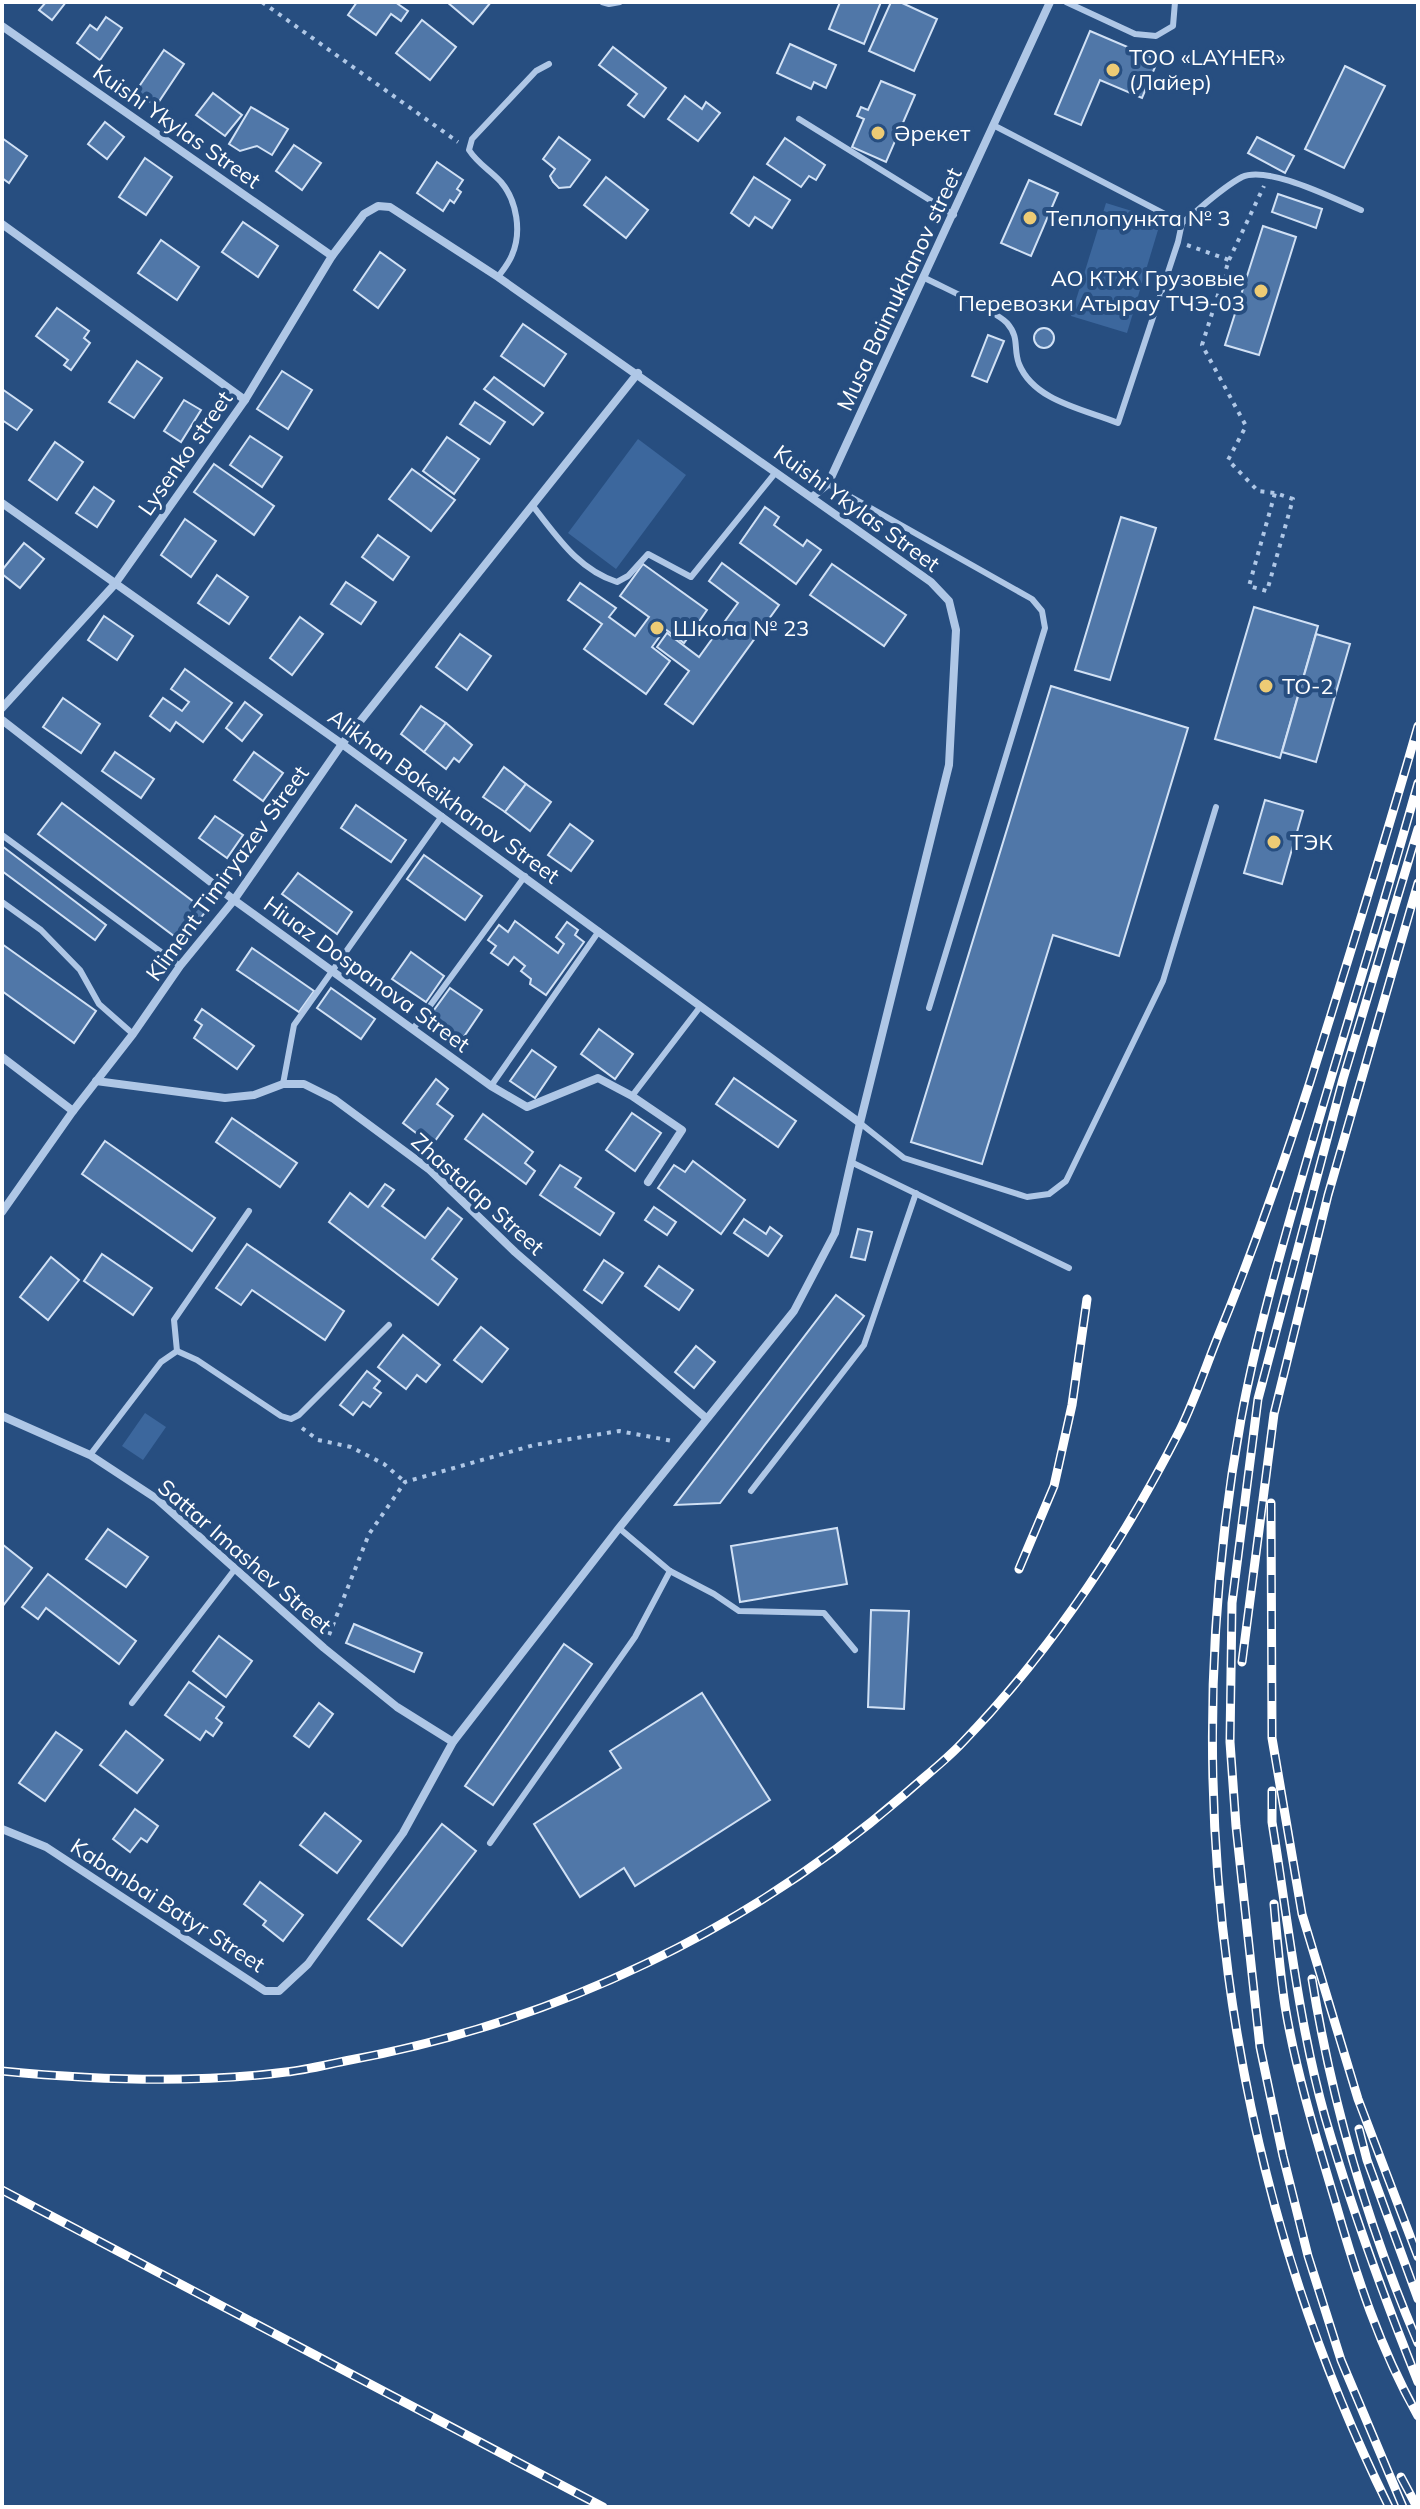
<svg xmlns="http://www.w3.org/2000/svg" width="1420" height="2509" viewBox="0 0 1420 2509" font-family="Mulish,sans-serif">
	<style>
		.green { fill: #3c679d }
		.building { fill: #5077a8; stroke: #d1e1f5; stroke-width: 2 }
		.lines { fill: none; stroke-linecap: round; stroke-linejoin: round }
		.path { stroke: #afc7e6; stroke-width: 4; stroke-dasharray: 4 6; stroke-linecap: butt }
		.lane { stroke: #afc7e6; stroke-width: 6 }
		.street { stroke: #afc7e6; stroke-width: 8 }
		.rail-casing { stroke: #fff; stroke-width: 9 }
		.rail { stroke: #274e80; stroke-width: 6; stroke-dasharray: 18; stroke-linecap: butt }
		.poi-dot { fill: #edcb75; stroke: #274e80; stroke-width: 3 }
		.labels { text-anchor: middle; stroke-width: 8; stroke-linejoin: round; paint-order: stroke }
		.poi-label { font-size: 22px; fill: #fff; stroke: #274e80; text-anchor: start }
		.street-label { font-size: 22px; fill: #fff; stroke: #274e80 }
	</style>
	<rect width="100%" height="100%" fill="#274e80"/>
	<g class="green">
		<polygon points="1106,203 1161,220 1127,333 1071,316"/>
		<polygon points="638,439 686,475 616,569 568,533"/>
		<polygon points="145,1413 166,1427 143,1460 122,1446"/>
	</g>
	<g class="building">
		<polygon points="46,2 66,2 52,20 39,10"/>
		<polygon points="357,2 395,2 408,11 401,21 391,14 376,35 348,15"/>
		<polygon points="447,2 491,2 473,24"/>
		<polygon points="840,2 881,2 864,44 829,29"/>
		<polygon points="891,2 900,2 937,19 914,71 869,51"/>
		<polygon points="106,17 122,28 100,60 77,43 90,25 97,30"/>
		<polygon points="422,20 456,47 430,80 396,53"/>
		<polygon points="1090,31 1158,60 1142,98 1100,80 1081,125 1055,114"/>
		<polygon points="790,44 836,65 826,88 814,82 811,89 777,73"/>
		<polygon points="613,47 666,88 644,117 628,105 637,94 599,65"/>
		<polygon points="164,50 184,64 156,106 136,91"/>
		<polygon points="1345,66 1385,86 1344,168 1305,149"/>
		<polygon points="881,81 915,95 886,162 852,147 864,119 857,116 861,107 868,110"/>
		<polygon points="213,93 242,115 225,136 196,115"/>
		<polygon points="685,96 702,109 706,102 720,113 698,141 668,119"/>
		<polygon points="251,107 288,129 272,155 257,146 240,151 229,144"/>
		<polygon points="105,122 124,137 107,159 88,144"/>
		<polygon points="559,137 590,160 570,187 559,188 553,182 550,176 555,169 543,159"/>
		<polygon points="1257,137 1294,156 1285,173 1248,153"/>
		<polygon points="2,138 27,156 9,183 2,178"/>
		<polygon points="785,138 825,165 816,180 809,176 801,187 767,164"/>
		<polygon points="294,145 321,163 302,190 276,171"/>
		<polygon points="145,158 172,177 146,215 119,197"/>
		<polygon points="437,162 463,180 457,189 461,192 454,203 450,200 443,211 417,193"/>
		<polygon points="606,177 648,210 626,238 584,205"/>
		<polygon points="754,177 790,200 772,228 755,217 749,226 731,213"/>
		<polygon points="1029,180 1058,193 1031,256 1001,243"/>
		<polygon points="1278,194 1322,209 1316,228 1272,212"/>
		<polygon points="243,222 278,246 258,277 222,252"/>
		<polygon points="1263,226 1296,237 1259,355 1225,345"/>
		<polygon points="161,240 199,267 177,300 138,273"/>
		<polygon points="380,252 405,270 378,308 354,290"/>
		<polygon points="57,308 89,331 84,338 90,343 71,370 64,365 68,360 36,336"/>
		<polygon points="523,324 566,354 544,386 501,356"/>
		<circle cx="1044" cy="338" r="10"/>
		<polygon points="988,335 1004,341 987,382 972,376"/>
		<polygon points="137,361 162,378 134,418 109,402"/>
		<polygon points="282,371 312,390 288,429 257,409"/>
		<polygon points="494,377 543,413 533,425 484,389"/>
		<polygon points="2,389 32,410 17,430 2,420"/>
		<polygon points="184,400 201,410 181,442 164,431"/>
		<polygon points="475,402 505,422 490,444 460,424"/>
		<polygon points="250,436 282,457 262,487 230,465"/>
		<polygon points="447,437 479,459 454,494 423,471"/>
		<polygon points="55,442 83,462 57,500 29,480"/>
		<polygon points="214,464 274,506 254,535 194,492"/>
		<polygon points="412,469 455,500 431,531 389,499"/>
		<polygon points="94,487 114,501 97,527 76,513"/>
		<polygon points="765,507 779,517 774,525 803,546 807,540 821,550 796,584 740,543"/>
		<polygon points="1121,517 1156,528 1110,680 1075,670"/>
		<polygon points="185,519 216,541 191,577 161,555"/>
		<polygon points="378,535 409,557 393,580 362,557"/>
		<polygon points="24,543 44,559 20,588 2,574 2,570"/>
		<polygon points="722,563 779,605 693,724 665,704 689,671 657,647 667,633 699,657 738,603 709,581"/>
		<polygon points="643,564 707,610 684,643 665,629 652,647 670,661 646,694 584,649 602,624 568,600 580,583 616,608 609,617 635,636 649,617 620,596"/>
		<polygon points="832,564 906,615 884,646 810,595"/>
		<polygon points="217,575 248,597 229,624 198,603"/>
		<polygon points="346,582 376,602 361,624 331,604"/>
		<polygon points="1254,607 1318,626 1280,758 1215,739"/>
		<polygon points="104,616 133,636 117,660 88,640"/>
		<polygon points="300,617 323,634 292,675 270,658"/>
		<polygon points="460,634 491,656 467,690 436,667"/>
		<polygon points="1316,634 1350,644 1316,762 1282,752"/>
		<polygon points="185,669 232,703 203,742 176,722 170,731 150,716 163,698 182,711 189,702 171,689"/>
		<polygon points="1051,686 1188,728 1119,956 1053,935 982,1164 911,1142"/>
		<polygon points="63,698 100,724 81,753 43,727"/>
		<polygon points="245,702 262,715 242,741 226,728"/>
		<polygon points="421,706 446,723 424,752 401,734"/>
		<polygon points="446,723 472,745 459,762 454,758 446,769 424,752"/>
		<polygon points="115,752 154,779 141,798 102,771"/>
		<polygon points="254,752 283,773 263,801 234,780"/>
		<polygon points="504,767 526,784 505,812 483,797"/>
		<polygon points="526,784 551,802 530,831 505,812"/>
		<polygon points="1265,800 1303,811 1282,884 1244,873"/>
		<polygon points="62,803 206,911 182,942 38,834"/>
		<polygon points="356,805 406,840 391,862 341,828"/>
		<polygon points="215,816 243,835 227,858 199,838"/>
		<polygon points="570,824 593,841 571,871 548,855"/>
		<polygon points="2,846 106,925 95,940 2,871"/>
		<polygon points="424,855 482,896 465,920 407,879"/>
		<polygon points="298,873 352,912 337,934 282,894"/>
		<polygon points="515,921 558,953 564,944 556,937 567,922 578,930 575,935 584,942 546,995 530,984 531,979 521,971 525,966 514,957 508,965 491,953 496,946 488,940 499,925 508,932"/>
		<polygon points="2,944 96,1011 74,1043 2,991"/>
		<polygon points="252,948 314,991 299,1012 237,970"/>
		<polygon points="411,952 444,976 426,1002 392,979"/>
		<polygon points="331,988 375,1019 361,1039 317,1008"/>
		<polygon points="450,988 482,1010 459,1044 426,1021"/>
		<polygon points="202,1009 254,1046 237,1069 194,1038 202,1025 195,1020"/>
		<polygon points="599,1029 633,1054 615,1079 581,1054"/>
		<polygon points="532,1050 556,1067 535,1098 510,1081"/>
		<polygon points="734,1078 796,1121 778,1147 716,1104"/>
		<polygon points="436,1079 448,1089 437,1104 453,1116 432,1145 403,1123"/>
		<polygon points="632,1113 661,1133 635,1171 606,1150"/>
		<polygon points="483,1114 533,1152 525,1163 535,1171 526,1184 465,1139"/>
		<polygon points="232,1118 297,1163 280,1187 216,1142"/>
		<polygon points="105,1141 215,1218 192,1251 82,1174"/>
		<polygon points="693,1161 745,1200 721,1234 658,1188 674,1165 685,1172"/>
		<polygon points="560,1165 581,1178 575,1187 614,1213 600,1235 540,1195"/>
		<polygon points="385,1184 394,1190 382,1206 425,1238 448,1208 462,1219 432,1259 457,1279 438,1305 329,1222 350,1193 368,1207"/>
		<polygon points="654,1207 676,1222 667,1235 645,1220"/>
		<polygon points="744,1219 766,1234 770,1227 782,1236 768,1256 734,1233"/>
		<polygon points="858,1229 872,1232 865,1260 851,1257"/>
		<polygon points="247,1244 344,1311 325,1340 252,1290 241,1305 216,1288"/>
		<polygon points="102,1254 152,1288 133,1315 84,1281"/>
		<polygon points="51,1257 79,1280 48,1320 20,1297"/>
		<polygon points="604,1260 623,1273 602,1303 584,1290"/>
		<polygon points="659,1266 693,1290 679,1310 645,1286"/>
		<polygon points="836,1295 864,1316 720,1503 675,1505"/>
		<polygon points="481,1327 508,1349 482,1382 454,1360"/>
		<polygon points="403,1335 440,1365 426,1382 417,1375 406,1389 378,1367"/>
		<polygon points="696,1346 715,1362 694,1388 675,1372"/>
		<polygon points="367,1371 380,1381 374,1388 381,1393 370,1407 363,1402 353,1415 340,1405"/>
		<polygon points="837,1528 847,1584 740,1602 731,1546"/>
		<polygon points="108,1529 148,1557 126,1587 86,1559"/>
		<polygon points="2,1544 32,1568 2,1607"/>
		<polygon points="48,1574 136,1641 119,1664 46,1608 38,1619 22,1607"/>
		<polygon points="871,1610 909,1611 904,1709 868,1707"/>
		<polygon points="354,1624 422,1653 414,1672 346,1643"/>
		<polygon points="219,1636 252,1661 226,1697 193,1671"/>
		<polygon points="564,1644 592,1664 493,1805 465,1786"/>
		<polygon points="189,1682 224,1707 216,1718 222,1723 213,1736 206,1731 200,1740 165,1715"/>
		<polygon points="702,1693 770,1800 635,1886 624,1868 580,1897 534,1824 621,1768 610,1751"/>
		<polygon points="319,1703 333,1714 309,1747 294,1736"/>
		<polygon points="126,1731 163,1760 137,1793 100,1765"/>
		<polygon points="56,1732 82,1750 45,1801 19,1783"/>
		<polygon points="135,1809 158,1826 147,1842 141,1838 130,1852 113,1839"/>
		<polygon points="325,1813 361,1841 337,1873 300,1845"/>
		<polygon points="442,1824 476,1851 402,1946 368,1919"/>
		<polygon points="260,1882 303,1915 283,1941 263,1925 266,1921 244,1904"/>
	</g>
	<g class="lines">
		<g class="path">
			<polyline points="262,2 458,142"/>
			<polyline points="1187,245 1229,260 1202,345 1246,426 1228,460 1258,491 1275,493 1293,499 1267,591 1249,586 1275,493"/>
			<polyline points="1229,260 1264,186"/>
			<polyline points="302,1428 318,1440 351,1447 384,1464 405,1482"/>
			<polyline points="329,1635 369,1534 405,1482 534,1445 619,1431 673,1441"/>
		</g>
		<g class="lane">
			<polyline points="602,2 609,4 620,2"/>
			<polyline points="1066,2 1135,34 1156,36 1173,26 1175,2"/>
			<polyline points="799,119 954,215"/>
			<path d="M 1182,223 C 1201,208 1221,188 1242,177 C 1268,165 1334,199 1361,210"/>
			<path d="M 498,277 C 503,270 509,263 512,255 C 522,232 517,201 501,182 C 490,170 478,164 469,150 L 472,139 L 536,71 L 549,64"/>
			<path d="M 925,278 C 942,287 996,311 1007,323 C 1020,338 1013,348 1019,364 C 1034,401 1083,409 1118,423 L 1178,242 L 1182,223 L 995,126"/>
			<polyline points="828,484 1032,599 1042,611 1045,628 929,1008"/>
			<path d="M 532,505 C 557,536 577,569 617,582 L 628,576 L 648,554 L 691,577 L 776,472"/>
			<polyline points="2,835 180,966"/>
			<polyline points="2,902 41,930 80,970 99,1004 133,1034"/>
			<polyline points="413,1029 525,876"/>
			<polyline points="283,1084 294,1025 442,816"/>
			<polyline points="491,1086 599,931"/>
			<polyline points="632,1096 700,1007"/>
			<polyline points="860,1123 904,1158 1027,1197 1049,1194 1066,1181 1163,981 1216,807"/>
			<polyline points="853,1163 1069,1268"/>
			<polyline points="177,1351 174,1320 249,1211"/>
			<polyline points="90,1455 161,1362 177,1351 197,1360 281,1416 291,1419 299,1415 389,1325"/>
			<polyline points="751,1491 864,1345 916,1193"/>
			<polyline points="619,1528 670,1571 714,1594 739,1611 824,1613 855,1650"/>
			<polyline points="132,1703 235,1569"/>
			<polyline points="490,1843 635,1637 670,1571"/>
		</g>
		<g class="street">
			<polyline points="2,26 332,256"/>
			<polyline points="2,224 245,400"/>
			<polyline points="812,497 828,484 1050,2"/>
			<polyline points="2,503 342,744 860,1123"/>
			<polyline points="2,708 115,584 245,400 332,256 364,214 378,206 390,207 498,277 931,582 949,601 956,630 949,765 860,1123 835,1233 794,1311 619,1528 453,1742 403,1833 308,1964 279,1991 265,1991 46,1847 2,1829"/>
			<polyline points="2,720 234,900 491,1086 527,1107 598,1078 632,1096 682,1130 648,1182"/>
			<polyline points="2,1057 73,1111"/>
			<polyline points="96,1081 225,1098 254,1095 283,1084 304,1084 334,1099 430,1170 515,1252 706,1418"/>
			<polyline points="2,1212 73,1111 133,1034 180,966 234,900 342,744 638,373"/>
			<polyline points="2,1416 90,1455 157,1499 324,1648 397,1707 453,1742"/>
		</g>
		<g class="rail-casing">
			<g id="rail">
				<polyline points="1271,1503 1272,1738 1302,1914 1358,2099 1418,2257"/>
				<polyline points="1019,1569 1054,1486 1072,1405 1087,1299"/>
				<polyline points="1242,1662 1274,1414 1328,1195 1418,883"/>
				<path d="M 1272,1791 L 1272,1822 C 1288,1920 1298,2021 1325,2117 C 1351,2207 1383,2295 1418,2382"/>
				<path d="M 1274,1904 C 1277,1938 1280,1973 1285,2006 C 1296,2072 1316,2137 1335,2201 C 1356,2275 1380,2349 1418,2416"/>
				<path d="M 1312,1979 C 1332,2104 1368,2226 1418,2343"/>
				<path d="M 2,2071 C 95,2080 193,2084 286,2072 C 307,2070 329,2064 350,2060 C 555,2022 748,1930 905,1794 C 924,1777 945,1761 962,1743 C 1051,1651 1122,1544 1180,1430 C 1194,1401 1205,1369 1217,1339 C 1252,1254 1282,1169 1310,1082 C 1347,964 1384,845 1418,726"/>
				<polyline points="1359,2129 1367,2160 1418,2299"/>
				<polyline points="2,2190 603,2507"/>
				<polyline points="1401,2477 1417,2507"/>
				<path d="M 1389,2507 C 1224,2174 1175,1785 1241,1419 C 1256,1338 1279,1257 1302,1177 C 1340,1045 1381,915 1418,783"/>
				<polyline points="1403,2507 1341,2360 1308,2256 1283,2156 1260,2047 1236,1826 1230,1742 1232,1603 1258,1399 1343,1079 1418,829"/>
			</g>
		</g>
		<use href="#rail" class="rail"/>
	</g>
	<g class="poi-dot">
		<circle cx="1113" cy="70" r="8"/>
		<circle cx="878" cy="133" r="8"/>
		<circle cx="1030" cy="218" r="8"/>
		<circle cx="1261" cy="291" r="8"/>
		<circle cx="657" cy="628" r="8"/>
		<circle cx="1266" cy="686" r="8"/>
		<circle cx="1274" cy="842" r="8"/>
	</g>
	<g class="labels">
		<g class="poi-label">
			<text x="1129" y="65">ТОО «LAYHER»<tspan x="1129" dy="25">(Лайер)</tspan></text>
			<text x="894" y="141">Әрекет</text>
			<text x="1046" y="226">Теплопункта № 3</text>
			<text x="1245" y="286" text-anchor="end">АО КТЖ Грузовые<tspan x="1245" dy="25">Перевозки Атырау ТЧЭ-03</tspan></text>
			<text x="673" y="636">Школа № 23</text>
			<text x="1282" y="694">ТО-2</text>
			<text x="1290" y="850">ТЭК</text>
		</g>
		<g class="street-label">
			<text transform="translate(177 126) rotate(35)" y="8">Kuishi Ykylas Street</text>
			<text transform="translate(899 289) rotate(-65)" y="8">Musa Baimukhanov street</text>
			<text transform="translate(185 453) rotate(-55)" y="8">Lysenko street</text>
			<text transform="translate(857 508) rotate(36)" y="8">Kuishi Ykylas Street</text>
			<text transform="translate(444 796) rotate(36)" y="8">Alikhan Bokeikhanov Street</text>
			<text transform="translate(227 873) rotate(-54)" y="8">Kliment Timiryazev Street</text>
			<text transform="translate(367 974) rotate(36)" y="8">Hiuaz Dospanova Street</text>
			<text transform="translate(478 1194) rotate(42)" y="8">Zhastalap Street</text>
			<text transform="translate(245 1556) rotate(41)" y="8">Sattar Imashev Street</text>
			<text transform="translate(168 1905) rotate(33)" y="8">Kabanbai Batyr Street</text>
		</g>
	</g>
	<rect width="1420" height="2509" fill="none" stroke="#ffffff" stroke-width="8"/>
</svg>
